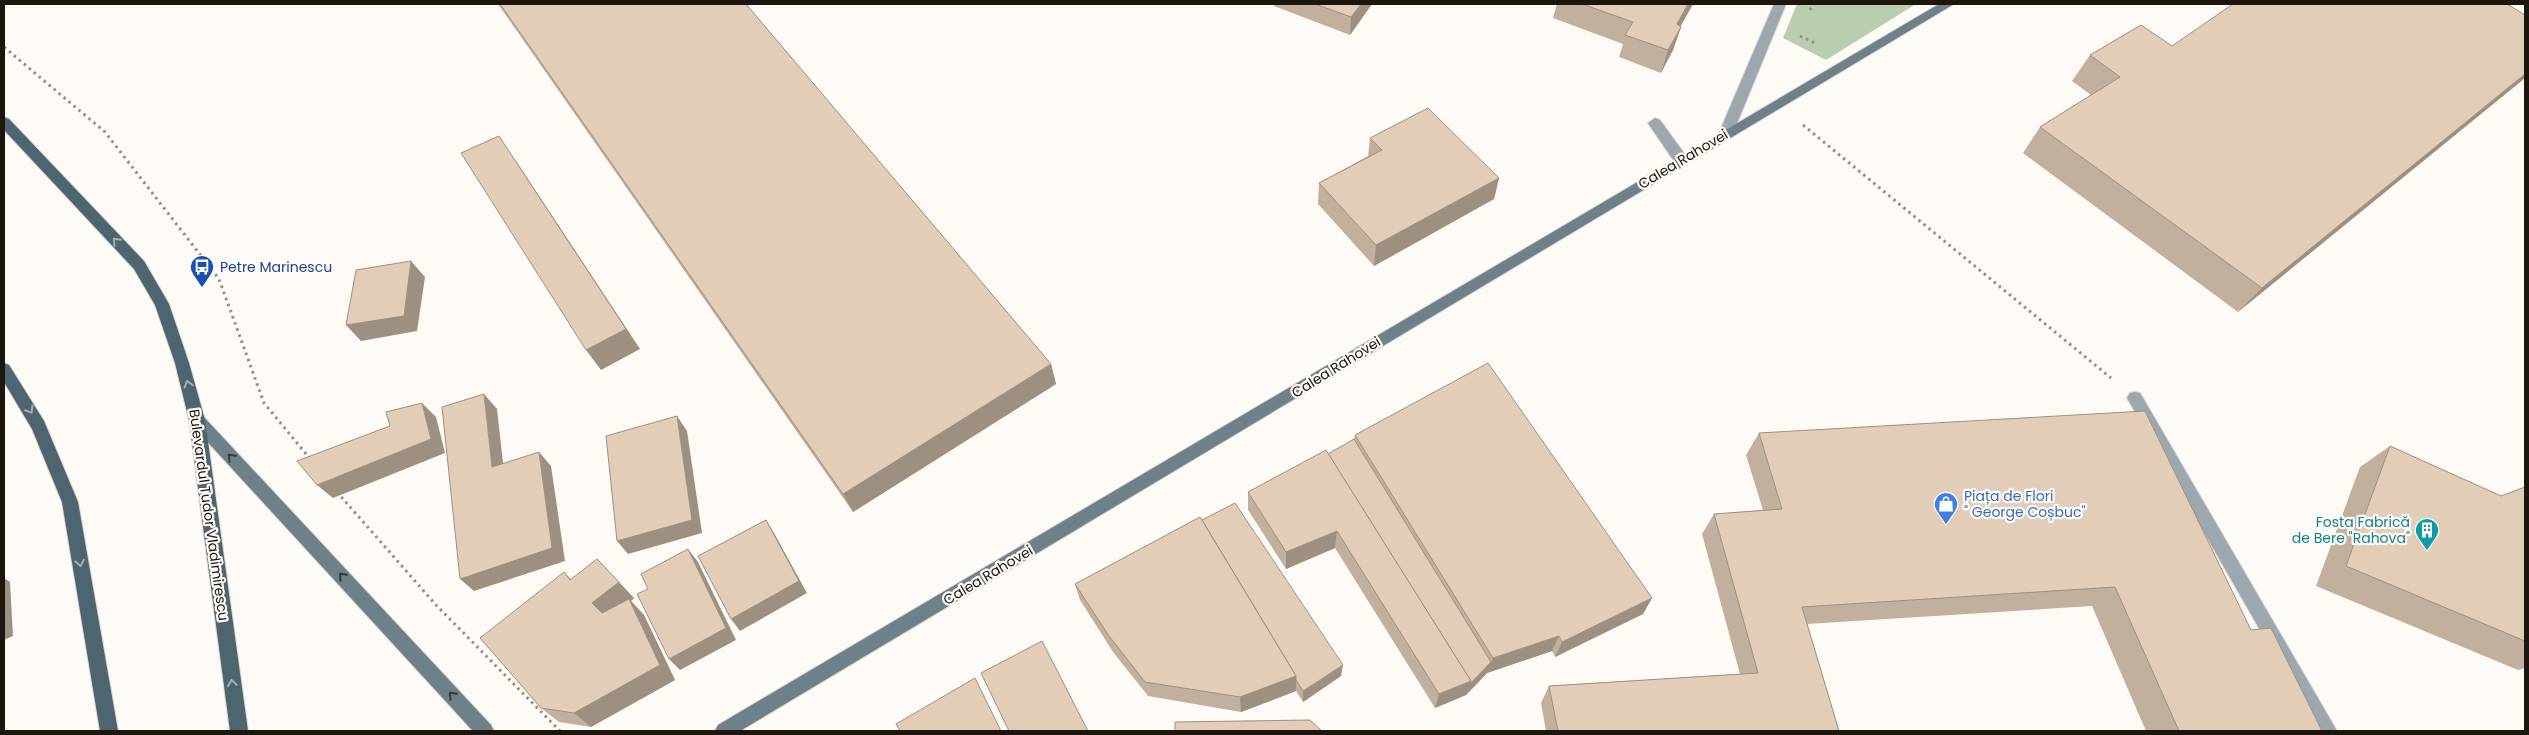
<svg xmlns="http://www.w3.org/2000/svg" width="2529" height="735" viewBox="0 0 2529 735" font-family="Poppins,sans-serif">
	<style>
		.green { fill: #b9ceb0 }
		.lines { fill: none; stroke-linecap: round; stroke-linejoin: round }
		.lane-casing { stroke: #dad6d1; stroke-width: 2 }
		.street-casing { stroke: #dad6d1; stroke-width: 2 }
		.secondary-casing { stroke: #dad6d1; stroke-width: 2 }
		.primary-casing { stroke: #dad6d1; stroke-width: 2 }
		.path { stroke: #938e89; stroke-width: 3; stroke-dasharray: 2.5 4; stroke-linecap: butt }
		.lane { fill: #9ca8ae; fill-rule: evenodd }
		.street { fill: #9ca8ae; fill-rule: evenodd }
		.secondary { fill: #6e8088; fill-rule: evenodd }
		.primary { fill: #4e646e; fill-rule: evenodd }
		.wall { fill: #c2b09e }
		.shaded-wall { fill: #9e9081 }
		.building { fill: #e1cdb8; stroke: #9e9081 }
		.oneway { stroke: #a6afb2 }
		.oneway2 { stroke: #393b39 }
		.labels { text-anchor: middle; stroke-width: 4.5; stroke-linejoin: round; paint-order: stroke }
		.street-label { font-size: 14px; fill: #1d160f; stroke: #fefaf6 }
		.transit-label { font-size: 14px; fill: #164399; stroke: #fefaf6; text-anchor: start }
		.shop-label { font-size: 14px; fill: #366cbe; stroke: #fefaf6; text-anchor: start }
		.culture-label { font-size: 14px; fill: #0d838f; stroke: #fefaf6; text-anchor: end }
	</style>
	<rect width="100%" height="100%" fill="#fefaf6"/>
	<polygon class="green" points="1797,4 1916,4 1826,60 1783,38"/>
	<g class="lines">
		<g class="lane-casing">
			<g id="lane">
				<polygon points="1655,118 1660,120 1686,156 1688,160 1686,164 1676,164 1650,126 1648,123"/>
				<polygon points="2135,392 2140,393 2337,731 2318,731 2130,403 2127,398 2130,393"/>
			</g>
		</g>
		<g class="street-casing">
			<polygon id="street" points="1774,4 1786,4 1733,133 1726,138 1721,137 1719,133"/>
		</g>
		<g class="secondary-casing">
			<g id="secondary">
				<polygon points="1939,4 1954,4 740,731 715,731 718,725"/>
				<polygon points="197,413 202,415 491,725 494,731 473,731 192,425 189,420 192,415"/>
			</g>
		</g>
		<g class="primary-casing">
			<g id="primary">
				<polygon points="4,117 9,119 144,261 169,304 189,363 205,420 248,731 230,731 189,420 175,363 155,305 134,269 4,130"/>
				<polygon points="4,363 9,365 44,421 78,502 118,731 100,731 62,502 32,429 4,382"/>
			</g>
		</g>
		<g class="path">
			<polyline points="1810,10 1813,4"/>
			<polyline points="1800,36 1817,44"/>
			<polyline points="4,47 105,132 219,279 264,403 311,460"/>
			<polyline points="1803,125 2111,378"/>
			<polyline points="337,492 436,605 560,731"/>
		</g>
		<use href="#lane" class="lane"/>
		<use href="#street" class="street"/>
		<use href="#secondary" class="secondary"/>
		<use href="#primary" class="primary"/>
	</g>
	<g class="wall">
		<polygon points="498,4 746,4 1051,364 1056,384 853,512"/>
		<polygon points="1274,4 1372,4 1350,35 1274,6"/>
		<polygon points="1557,4 1693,4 1680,26 1681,27 1673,50 1661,73 1619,57 1623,44 1553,18"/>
		<polygon points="2525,15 2525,78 2238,312 2023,153 2040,127 2091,95 2072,81 2090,55 2172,46"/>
		<polygon points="1370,138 1499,178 1494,199 1374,266 1318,204 1319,183 1368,156"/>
		<polygon points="1759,433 2251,630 2322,731 2146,731 2092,606 1807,624 1839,731 1546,731 1541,703 1549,686 1740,674 1702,534 1714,514 1763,510 1746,455"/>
		<polygon points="1355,435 1652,598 1643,614 1555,657 1552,651 1487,673 1466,695 1435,708 1335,548 1286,569 1248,510 1248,492 1328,454 1354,439"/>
		<polygon points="2390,446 2501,496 2525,487 2525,668 2518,670 2316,586 2360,467"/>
		<polygon points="1202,520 1341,676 1303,702 1296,691 1241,712 1148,696 1113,652 1080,600 1075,584"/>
		<polygon points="564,572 571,579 634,598 631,601 644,615 675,680 591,727 559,722 541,708"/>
	</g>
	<g class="shaded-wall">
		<polygon points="1361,4 1372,4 1350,35 1351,17"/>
		<polygon points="1688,4 1693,4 1669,47 1677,24"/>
		<polygon points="1681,27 1673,50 1661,73 1668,50"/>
		<polygon points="2525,74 2525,78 2238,312 2262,288"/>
		<polygon points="514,158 640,349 601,370 586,350"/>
		<polygon points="1499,178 1494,199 1374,266 1376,245"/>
		<polygon points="411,261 425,277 417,331 361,341 346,325"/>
		<polygon points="1051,364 1056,384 853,512 843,494"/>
		<polygon points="484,394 497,409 505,481 492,467"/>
		<polygon points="422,403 436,417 445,453 333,498 317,485"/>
		<polygon points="677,416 687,431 702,533 628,554 617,541"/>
		<polygon points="539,452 551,466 565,561 474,591 460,579"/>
		<polygon points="766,520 774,533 807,593 740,631 731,619"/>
		<polygon points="1337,531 1335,548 1286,569 1286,552"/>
		<polygon points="688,549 698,562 736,640 680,670 669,659"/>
		<polygon points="4,578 10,582 13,636 4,640"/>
		<polygon points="619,582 634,598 631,601 644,615 675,680 591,727 574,713 608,619 592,603"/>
		<polygon points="1652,598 1643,614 1555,657 1562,642"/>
		<polygon points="1559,636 1552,651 1487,673 1466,695 1435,708 1439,694 1491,662 1493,658"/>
		<polygon points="1343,665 1341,676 1303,702 1303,691"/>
		<polygon points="1296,676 1296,691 1241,712 1240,697"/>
	</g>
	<g class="building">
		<polygon points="500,4 746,4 1051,364 843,494"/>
		<polygon points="1315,4 1361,4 1351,17"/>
		<polygon points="1582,4 1688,4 1677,24 1681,27 1668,50 1625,35 1633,22"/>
		<polygon points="2233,4 2507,4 2525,15 2525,74 2262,288 2040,127 2120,77 2090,55 2141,25 2172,46"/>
		<polygon points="1428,108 1499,178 1376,245 1319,183 1382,150 1370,138"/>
		<polygon points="499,136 626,329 586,350 461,153"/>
		<polygon points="411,261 404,316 346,325 356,270"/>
		<polygon points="1488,363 1652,598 1562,642 1559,636 1493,658 1355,435"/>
		<polygon points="484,394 492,467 539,452 552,548 460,579 442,407"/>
		<polygon points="422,403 431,439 317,485 297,461 390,426 386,412"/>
		<polygon points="2145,411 2251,630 2271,628 2322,731 2179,731 2115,587 1802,607 1839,731 1558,731 1549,686 1758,673 1714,514 1782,509 1759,433"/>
		<polygon points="677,416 692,520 617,541 606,436"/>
		<polygon points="1354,439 1491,662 1470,684 1471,681 1328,454"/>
		<polygon points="2390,446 2501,496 2525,487 2525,641 2346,566"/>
		<polygon points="1326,450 1471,681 1439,694 1337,531 1286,552 1248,492"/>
		<polygon points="1235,503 1343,665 1303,691 1296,680 1296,676 1202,520"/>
		<polygon points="1200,517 1296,676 1240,697 1145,682 1109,636 1075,584"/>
		<polygon points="766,520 799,581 731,619 698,556"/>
		<polygon points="688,549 726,628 669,659 637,594 648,589 641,574"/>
		<polygon points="597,559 619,582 592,603 602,613 629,599 660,665 574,713 541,708 480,638 564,572 570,580"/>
		<polygon points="1042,641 1088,731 1009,731 981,673"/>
		<polygon points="975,678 1001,731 900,731 896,724"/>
		<polygon points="1310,720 1322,731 1175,731 1175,722"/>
	</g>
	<defs><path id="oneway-chevron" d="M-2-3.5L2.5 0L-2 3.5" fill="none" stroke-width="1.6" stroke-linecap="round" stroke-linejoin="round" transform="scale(1.25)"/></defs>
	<g class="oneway">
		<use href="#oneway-chevron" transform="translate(116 241) rotate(-133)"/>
		<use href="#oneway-chevron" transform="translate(188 384) rotate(-105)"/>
		<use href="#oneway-chevron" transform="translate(30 410) rotate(58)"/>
		<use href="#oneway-chevron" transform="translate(80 563) rotate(80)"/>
		<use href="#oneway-chevron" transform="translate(232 683) rotate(-98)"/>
	</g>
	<g class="oneway2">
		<use href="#oneway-chevron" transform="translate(231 457) rotate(-133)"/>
		<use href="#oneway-chevron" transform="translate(342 576) rotate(-133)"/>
		<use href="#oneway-chevron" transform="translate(452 695) rotate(-133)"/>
	</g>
	<defs>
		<g id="bus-pin" transform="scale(1.25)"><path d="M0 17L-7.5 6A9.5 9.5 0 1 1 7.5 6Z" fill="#1a4fb4" stroke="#fefaf6"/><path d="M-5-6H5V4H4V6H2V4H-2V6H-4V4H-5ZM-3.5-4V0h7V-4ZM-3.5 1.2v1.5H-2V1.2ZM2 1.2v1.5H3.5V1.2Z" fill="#fff"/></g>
		<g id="shop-pin" transform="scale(1.25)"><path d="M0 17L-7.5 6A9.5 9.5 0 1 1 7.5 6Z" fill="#3f7fe0" stroke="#fefaf6"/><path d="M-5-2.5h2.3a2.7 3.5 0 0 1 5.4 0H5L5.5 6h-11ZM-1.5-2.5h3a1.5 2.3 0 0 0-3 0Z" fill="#fff"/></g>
		<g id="building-pin" transform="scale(1.25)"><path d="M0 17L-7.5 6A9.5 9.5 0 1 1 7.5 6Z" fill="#0f9aa8" stroke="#fefaf6"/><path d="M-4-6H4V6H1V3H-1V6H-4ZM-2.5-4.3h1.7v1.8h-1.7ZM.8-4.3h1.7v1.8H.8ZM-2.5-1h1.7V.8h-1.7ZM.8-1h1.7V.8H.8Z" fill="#fff"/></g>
	</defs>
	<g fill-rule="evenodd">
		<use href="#bus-pin" x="202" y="267"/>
		<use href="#shop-pin" x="1946" y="504"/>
		<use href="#building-pin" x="2427" y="530"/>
	</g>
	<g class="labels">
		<g class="street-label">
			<text transform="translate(1683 159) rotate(-31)" y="5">Calea Rahovei</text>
			<text transform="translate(1336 367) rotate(-32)" y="5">Calea Rahovei</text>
			<text transform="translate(209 515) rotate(82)" y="5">Bulevardul Tudor Vladimirescu</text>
			<text transform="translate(988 575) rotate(-31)" y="5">Calea Rahovei</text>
		</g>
		<g class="transit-label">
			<text x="220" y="272">Petre Marinescu</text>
		</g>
		<g class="shop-label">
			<text x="1964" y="501">Piața de Flori<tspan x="1964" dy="16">" George Coșbuc"</tspan></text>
		</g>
		<g class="culture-label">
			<text x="2410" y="527">Fosta Fabrică<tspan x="2410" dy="16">de Bere "Rahova"</tspan></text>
		</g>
	</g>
	<rect width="2529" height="735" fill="none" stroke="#1d160f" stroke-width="10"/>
</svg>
